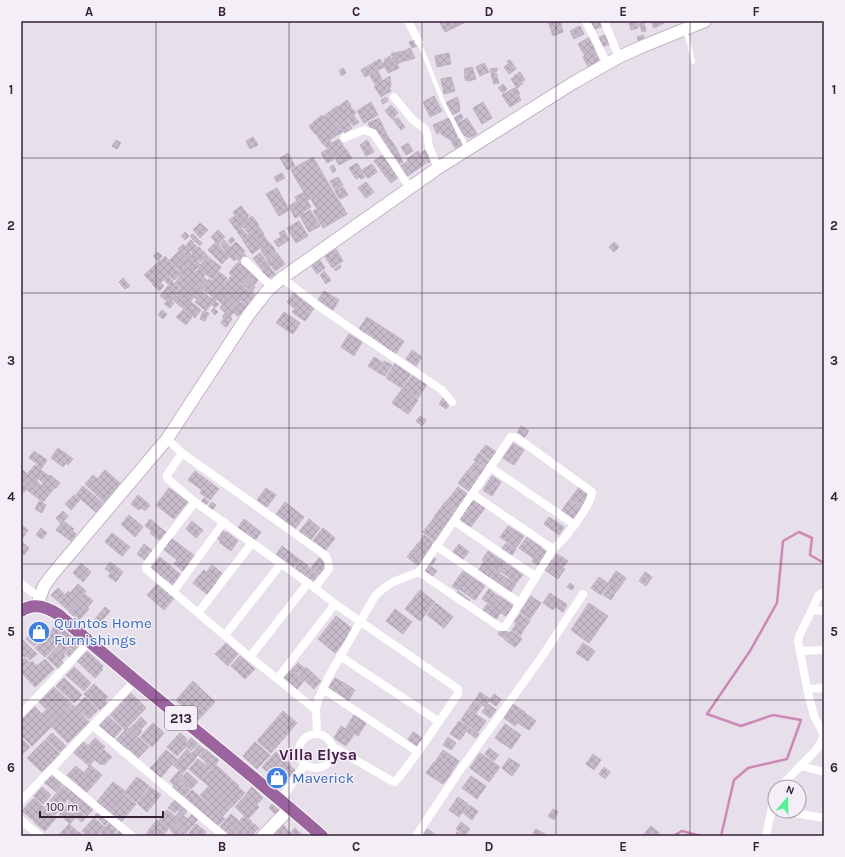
<svg xmlns="http://www.w3.org/2000/svg" width="845" height="857" viewBox="0 0 845 857" font-family="Karla,sans-serif">
	<style>
		.lines { fill: none; stroke-linecap: round; stroke-linejoin: round }
		.stream { stroke: #ce88b6; stroke-width: 2.5 }
		.building { fill: url(#building-cross-hatch); stroke: #bfb2c3 }
		.secondary-casing { stroke: #c5b3c9; stroke-width: 14 }
		.primary-casing { stroke: #fff; stroke-width: 14 }
		.lane { stroke: #fff; stroke-width: 4 }
		.street { stroke: #fff; stroke-width: 8 }
		.secondary { stroke: #fff; stroke-width: 12 }
		.primary { stroke: #9b649f; stroke-width: 12 }
		.grid { fill: none; stroke: #372139; stroke-width: 1; stroke-opacity: 0.55 }
		.labels { text-anchor: middle; stroke-width: 3; stroke-linejoin: round; paint-order: stroke }
		.shield { fill: #f4eff7; stroke: #705f72; stroke-width: 1 }
		.shield-label { font-size: 14px; font-weight: bold; fill: #372139 }
		.shop-label { font-size: 15px; fill: #366cbe; stroke: #f4eff7; text-anchor: start }
		.neighbourhood-label { font-size: 16px; font-weight: bold; fill: #481d4b; stroke: #f4eff7 }
		.neatline { fill: none; stroke: #372139; stroke-width: 1.5 }
		.grid-label { font-size: 13px; text-anchor: middle; font-weight: bold; fill: #372139 }
	</style>
	<defs>
		<pattern id="building-cross-hatch" width="8" height="8" patternUnits="userSpaceOnUse"><rect width="8" height="8" fill="#c7bbcb"/><path d="M0 0l8 8M0 8l8-8" fill="none" stroke="#aca0af"/></pattern>
	</defs>
	<rect width="100%" height="100%" fill="#e7dfea"/>
	<g class="lines">
		<g class="stream">
			<polyline points="673,836 682,831 701,836"/>
			<polyline points="721,836 734,780 748,768 787,759 801,720 773,715 741,726 707,714 750,651 777,603 783,541 799,532 812,538 810,555 824,563"/>
		</g>
	</g>
	<g class="building">
		<polygon points="439,21 465,21 466,22 445,32"/>
		<polygon points="548,21 560,21 563,32 553,36"/>
		<polygon points="588,21 602,21 603,26 595,29 590,27"/>
		<polygon points="637,21 638,28 631,30 629,22"/>
		<polygon points="651,21 665,21 666,22 654,28"/>
		<polygon points="644,22 646,31 642,32 639,24"/>
		<polygon points="580,26 584,34 574,39 570,31"/>
		<polygon points="607,34 612,43 602,47 598,38"/>
		<polygon points="643,35 646,42 639,44 637,37"/>
		<polygon points="590,37 597,49 585,56 578,44"/>
		<polygon points="415,40 417,46 412,48 409,42"/>
		<polygon points="410,48 415,58 406,61 402,52"/>
		<polygon points="401,51 406,60 397,64 395,58 397,57 395,53"/>
		<polygon points="595,51 601,64 590,70 583,57"/>
		<polygon points="394,52 396,57 393,58 391,54"/>
		<polygon points="449,53 451,64 437,67 435,56"/>
		<polygon points="390,56 391,58 385,62 384,60"/>
		<polygon points="394,58 399,68 388,73 383,63"/>
		<polygon points="380,59 384,67 365,77 361,70"/>
		<polygon points="510,60 516,69 513,71 507,61"/>
		<polygon points="484,63 489,72 480,76 476,67"/>
		<polygon points="508,64 513,71 509,74 504,67"/>
		<polygon points="472,67 476,79 469,81 467,73 465,74 464,69"/>
		<polygon points="343,68 346,73 342,76 339,71"/>
		<polygon points="497,68 497,71 491,73 490,69"/>
		<polygon points="378,71 382,80 375,84 370,76"/>
		<polygon points="520,72 525,80 522,81 518,73"/>
		<polygon points="496,73 499,83 494,84 491,74"/>
		<polygon points="517,74 523,84 520,85 514,76"/>
		<polygon points="464,75 467,75 468,80 466,81"/>
		<polygon points="390,76 391,86 389,88 391,91 381,97 374,86"/>
		<polygon points="451,77 455,91 444,94 441,79"/>
		<polygon points="514,77 520,86 517,88 511,79"/>
		<polygon points="503,84 507,89 503,93 498,88"/>
		<polygon points="516,87 520,94 518,95 521,100 510,107 502,95"/>
		<polygon points="434,96 442,111 430,117 423,102"/>
		<polygon points="386,97 388,101 383,104 381,100"/>
		<polygon points="457,97 459,102 460,111 452,115 446,103"/>
		<polygon points="347,100 351,105 342,112 338,107"/>
		<polygon points="371,102 378,115 364,123 357,111"/>
		<polygon points="483,102 492,118 482,124 473,108"/>
		<polygon points="391,105 398,113 392,119 385,111"/>
		<polygon points="337,106 347,119 333,130 323,117"/>
		<polygon points="350,106 356,113 348,119 342,112"/>
		<polygon points="461,114 463,118 457,123 454,118"/>
		<polygon points="322,115 329,124 315,134 309,126"/>
		<polygon points="353,115 359,122 353,126 348,119"/>
		<polygon points="379,118 387,135 379,139 372,132 368,123"/>
		<polygon points="398,118 405,127 401,130 393,119"/>
		<polygon points="449,118 458,139 455,140 454,139 451,140 442,135 440,132 437,134 433,125"/>
		<polygon points="467,118 477,134 469,138 464,135 457,124"/>
		<polygon points="347,120 352,128 345,133 340,126"/>
		<polygon points="329,124 337,135 330,140 328,138 322,143 316,134"/>
		<polygon points="339,126 343,131 338,135 334,130"/>
		<polygon points="387,135 395,146 386,149 380,140"/>
		<polygon points="253,137 258,145 250,149 246,141"/>
		<polygon points="328,138 332,144 327,148 322,143"/>
		<polygon points="339,139 345,149 333,156 328,148 333,145 332,143"/>
		<polygon points="454,139 455,141 460,139 462,145 455,148 451,141"/>
		<polygon points="116,140 121,143 117,149 112,146"/>
		<polygon points="367,140 374,152 366,156 360,145"/>
		<polygon points="408,143 413,151 406,155 401,147"/>
		<polygon points="395,146 403,162 396,166 388,150"/>
		<polygon points="328,149 334,159 327,163 321,153"/>
		<polygon points="346,149 352,158 339,165 334,156"/>
		<polygon points="425,150 432,161 428,163 421,153"/>
		<polygon points="418,151 426,163 406,177 399,167 408,161 407,159"/>
		<polygon points="288,153 295,166 287,170 280,158"/>
		<polygon points="382,155 400,176 391,183 374,161"/>
		<polygon points="313,157 331,188 308,200 291,170"/>
		<polygon points="357,163 365,177 361,179 359,177 356,179 349,168"/>
		<polygon points="372,164 377,172 368,178 362,170"/>
		<polygon points="333,165 336,170 333,173 330,167"/>
		<polygon points="282,173 285,178 277,182 274,177"/>
		<polygon points="338,177 343,185 335,190 330,181"/>
		<polygon points="366,182 374,192 366,198 358,188"/>
		<polygon points="343,187 348,195 340,199 335,191"/>
		<polygon points="277,188 289,210 279,216 266,194"/>
		<polygon points="331,188 347,214 323,228 313,211 317,209 311,199"/>
		<polygon points="303,193 311,207 303,212 295,197"/>
		<polygon points="297,201 303,213 295,218 289,206"/>
		<polygon points="241,206 249,216 247,217 248,218 241,223 233,212"/>
		<polygon points="310,210 320,226 309,232 300,216"/>
		<polygon points="235,216 243,227 237,231 229,220"/>
		<polygon points="252,216 259,225 248,233 241,224"/>
		<polygon points="299,221 308,236 296,243 287,228"/>
		<polygon points="200,223 208,230 200,238 193,230"/>
		<polygon points="258,226 264,234 255,241 249,233"/>
		<polygon points="242,229 247,235 242,238 237,232"/>
		<polygon points="218,230 225,237 218,244 211,237"/>
		<polygon points="284,230 286,233 281,236 279,233"/>
		<polygon points="185,232 189,236 185,240 181,236"/>
		<polygon points="193,234 198,239 195,242 190,236"/>
		<polygon points="249,234 260,248 252,254 242,239"/>
		<polygon points="286,234 289,240 278,247 274,241"/>
		<polygon points="263,235 270,244 262,250 256,241"/>
		<polygon points="232,237 235,240 231,244 228,241"/>
		<polygon points="191,240 198,248 193,253 186,246"/>
		<polygon points="199,240 202,243 200,246 196,242"/>
		<polygon points="224,240 230,247 226,251 220,244"/>
		<polygon points="216,242 229,257 222,264 208,250"/>
		<polygon points="236,242 245,251 234,261 225,252"/>
		<polygon points="614,242 619,247 614,252 609,247"/>
		<polygon points="183,244 190,251 185,256 178,249"/>
		<polygon points="271,244 276,252 267,259 261,251"/>
		<polygon points="199,247 207,255 200,262 192,254"/>
		<polygon points="336,249 343,261 332,268 325,256"/>
		<polygon points="179,251 187,259 182,264 179,260 177,262 173,257"/>
		<polygon points="158,252 162,256 158,261 153,256"/>
		<polygon points="189,252 192,255 188,259 185,256"/>
		<polygon points="243,253 247,257 241,263 237,259"/>
		<polygon points="260,253 270,266 263,271 253,258"/>
		<polygon points="277,253 285,264 275,271 267,260"/>
		<polygon points="192,255 197,260 194,263 189,258"/>
		<polygon points="165,256 175,267 171,271 161,261"/>
		<polygon points="207,256 221,267 212,279 198,268"/>
		<polygon points="173,257 177,262 179,260 182,264 178,269 170,260"/>
		<polygon points="189,258 195,265 190,269 183,264"/>
		<polygon points="319,259 325,268 317,274 311,265"/>
		<polygon points="160,260 165,265 158,271 153,267"/>
		<polygon points="197,261 200,264 198,266 195,263"/>
		<polygon points="238,262 252,273 243,284 229,273"/>
		<polygon points="183,264 186,268 181,273 178,269"/>
		<polygon points="195,264 198,267 193,272 190,269"/>
		<polygon points="165,265 171,271 168,274 169,276 165,279 158,272"/>
		<polygon points="340,265 341,267 336,271 334,269"/>
		<polygon points="153,267 158,272 154,276 157,278 152,283 144,275"/>
		<polygon points="188,267 194,273 187,280 181,273"/>
		<polygon points="269,267 275,274 267,279 262,272"/>
		<polygon points="175,268 181,274 174,280 168,274"/>
		<polygon points="199,268 206,274 203,277 197,271"/>
		<polygon points="196,271 207,280 200,288 189,279"/>
		<polygon points="324,271 331,280 326,284 320,275"/>
		<polygon points="158,272 165,279 161,282 155,276"/>
		<polygon points="219,272 227,278 220,287 212,281"/>
		<polygon points="254,272 260,278 254,285 248,280"/>
		<polygon points="181,275 188,281 181,288 175,283"/>
		<polygon points="231,276 245,287 237,297 223,285"/>
		<polygon points="169,277 173,281 169,285 165,281"/>
		<polygon points="123,278 130,286 125,289 119,282"/>
		<polygon points="157,279 164,286 159,291 152,284"/>
		<polygon points="209,279 219,287 212,296 201,288"/>
		<polygon points="189,280 199,287 191,296 182,288"/>
		<polygon points="247,280 255,287 252,292 244,285"/>
		<polygon points="172,282 179,288 176,293 169,287"/>
		<polygon points="222,285 230,291 224,298 217,292"/>
		<polygon points="168,286 176,293 175,295 176,296 171,301 174,303 170,308 164,304 167,301 160,296"/>
		<polygon points="199,287 203,291 197,299 192,296"/>
		<polygon points="181,288 189,295 184,301 176,294"/>
		<polygon points="245,288 256,296 248,306 237,297"/>
		<polygon points="295,291 315,307 305,321 292,312 295,309 287,302"/>
		<polygon points="324,291 339,300 333,310 318,300"/>
		<polygon points="203,292 214,301 206,311 195,302"/>
		<polygon points="216,292 220,295 215,301 211,298"/>
		<polygon points="230,292 241,300 236,307 225,298"/>
		<polygon points="189,295 193,298 188,305 184,301"/>
		<polygon points="220,295 226,300 222,304 217,299"/>
		<polygon points="177,296 185,303 181,307 173,300"/>
		<polygon points="226,300 237,308 230,317 220,308"/>
		<polygon points="215,301 219,304 215,308 212,305"/>
		<polygon points="191,302 201,310 195,318 185,310"/>
		<polygon points="241,302 249,308 244,313 236,307"/>
		<polygon points="185,303 188,305 184,310 182,307"/>
		<polygon points="214,308 218,312 215,315 211,311"/>
		<polygon points="237,308 242,312 238,316 234,313"/>
		<polygon points="162,310 167,314 163,319 158,315"/>
		<polygon points="183,310 192,317 186,325 176,317"/>
		<polygon points="203,311 209,313 205,321 200,319"/>
		<polygon points="284,312 300,323 293,334 276,323"/>
		<polygon points="225,313 232,319 229,323 222,317"/>
		<polygon points="367,317 404,341 395,355 358,330"/>
		<polygon points="224,319 229,324 226,327 221,323"/>
		<polygon points="349,334 362,342 354,356 341,347"/>
		<polygon points="412,350 422,357 416,366 406,359"/>
		<polygon points="374,357 382,362 376,371 368,366"/>
		<polygon points="384,361 392,365 385,376 377,372"/>
		<polygon points="395,363 411,373 402,388 386,378"/>
		<polygon points="412,375 427,384 418,398 403,389"/>
		<polygon points="402,389 418,400 408,414 392,403"/>
		<polygon points="443,398 451,402 446,409 439,404"/>
		<polygon points="420,416 426,420 422,426 416,421"/>
		<polygon points="521,426 529,431 524,438 517,433"/>
		<polygon points="513,443 524,450 514,465 503,458"/>
		<polygon points="486,445 496,452 490,460 480,452"/>
		<polygon points="58,448 73,459 68,465 66,463 63,467 51,458"/>
		<polygon points="34,451 47,460 41,469 37,466 38,464 29,458"/>
		<polygon points="479,453 490,462 485,468 474,460"/>
		<polygon points="475,462 485,470 479,477 469,469"/>
		<polygon points="35,465 42,471 37,478 37,482 33,488 23,479"/>
		<polygon points="23,470 27,474 23,479 30,486 21,495 21,472"/>
		<polygon points="105,470 123,486 115,495 97,479"/>
		<polygon points="468,470 480,479 470,492 458,483"/>
		<polygon points="42,471 49,476 44,483 37,478"/>
		<polygon points="195,471 219,489 210,500 200,493 202,490 188,480"/>
		<polygon points="50,475 60,483 56,488 54,488 51,492 42,485"/>
		<polygon points="93,475 117,496 108,506 85,484"/>
		<polygon points="492,476 501,482 492,496 483,490"/>
		<polygon points="37,482 51,492 43,502 27,490 30,486 33,488"/>
		<polygon points="83,486 106,506 98,514 76,495"/>
		<polygon points="580,486 590,493 581,507 570,499"/>
		<polygon points="458,487 470,496 458,511 446,502"/>
		<polygon points="169,488 188,502 174,519 156,505"/>
		<polygon points="266,488 276,495 267,507 257,500"/>
		<polygon points="74,495 80,500 71,510 65,504"/>
		<polygon points="138,495 150,505 145,511 141,508 139,510 131,504"/>
		<polygon points="204,498 209,502 205,506 201,503"/>
		<polygon points="472,499 485,508 470,528 457,519"/>
		<polygon points="569,500 582,509 574,521 561,512"/>
		<polygon points="39,501 46,505 42,513 35,509"/>
		<polygon points="212,502 216,505 212,510 208,507"/>
		<polygon points="285,502 304,517 295,529 276,514"/>
		<polygon points="445,502 457,512 446,526 434,517"/>
		<polygon points="63,511 68,516 61,524 56,518"/>
		<polygon points="129,515 143,527 135,537 121,524"/>
		<polygon points="549,517 564,527 559,535 544,524"/>
		<polygon points="434,518 446,527 435,541 423,532"/>
		<polygon points="150,519 157,525 152,531 145,526"/>
		<polygon points="244,519 261,532 254,542 237,529"/>
		<polygon points="309,519 320,528 310,541 299,532"/>
		<polygon points="63,521 74,529 72,530 76,534 71,541 56,530"/>
		<polygon points="192,521 203,530 196,538 186,529"/>
		<polygon points="21,525 28,530 22,539 21,538"/>
		<polygon points="157,525 167,533 161,541 150,533"/>
		<polygon points="508,526 524,536 516,548 500,537"/>
		<polygon points="41,528 47,533 42,539 36,535"/>
		<polygon points="323,528 335,538 325,551 312,542"/>
		<polygon points="222,530 226,533 220,540 216,537"/>
		<polygon points="227,532 238,541 231,551 219,542"/>
		<polygon points="112,533 130,547 122,556 105,542"/>
		<polygon points="424,535 435,543 429,550 419,543"/>
		<polygon points="527,537 541,547 533,558 519,548"/>
		<polygon points="171,538 195,556 183,571 174,564 177,560 163,549"/>
		<polygon points="21,541 29,548 24,555 21,553"/>
		<polygon points="418,543 430,552 424,559 413,550"/>
		<polygon points="506,543 516,549 511,557 501,550"/>
		<polygon points="144,544 154,552 147,562 137,554"/>
		<polygon points="459,544 469,552 462,560 452,553"/>
		<polygon points="282,546 300,560 293,568 276,555"/>
		<polygon points="541,548 548,553 539,566 532,561"/>
		<polygon points="412,550 425,561 420,567 407,557"/>
		<polygon points="488,551 498,558 492,567 482,560"/>
		<polygon points="557,554 568,561 563,567 553,560"/>
		<polygon points="433,556 436,559 432,565 428,562"/>
		<polygon points="160,557 181,575 173,585 151,568"/>
		<polygon points="319,558 328,565 320,575 311,568"/>
		<polygon points="499,558 506,563 500,572 493,567"/>
		<polygon points="301,560 308,566 302,574 295,569"/>
		<polygon points="552,560 565,569 558,579 545,570"/>
		<polygon points="110,562 123,572 116,582 108,576 111,573 105,569"/>
		<polygon points="484,562 492,568 486,576 478,571"/>
		<polygon points="81,563 91,572 83,582 73,573"/>
		<polygon points="507,564 515,569 509,577 501,572"/>
		<polygon points="212,565 222,573 217,580 207,572"/>
		<polygon points="429,565 437,571 431,578 423,572"/>
		<polygon points="308,567 318,575 312,583 302,575"/>
		<polygon points="492,568 500,573 494,582 486,577"/>
		<polygon points="515,569 523,575 516,583 509,578"/>
		<polygon points="204,570 218,582 208,595 193,583"/>
		<polygon points="463,571 469,575 458,590 452,586"/>
		<polygon points="616,571 626,578 618,590 608,583"/>
		<polygon points="645,572 652,577 646,586 639,581"/>
		<polygon points="500,574 508,579 501,587 494,583"/>
		<polygon points="469,575 485,586 475,600 459,589"/>
		<polygon points="599,577 609,584 601,595 591,588"/>
		<polygon points="508,579 516,584 510,593 502,588"/>
		<polygon points="159,582 176,596 164,610 147,595"/>
		<polygon points="570,583 574,586 572,590 567,587"/>
		<polygon points="78,584 86,591 69,611 51,595 58,588 65,595 68,591 70,593"/>
		<polygon points="610,585 617,590 611,600 603,595"/>
		<polygon points="489,589 498,596 492,606 482,599"/>
		<polygon points="420,590 435,602 420,621 405,609"/>
		<polygon points="458,591 470,600 467,604 455,595"/>
		<polygon points="550,593 560,600 553,610 543,603"/>
		<polygon points="85,594 93,601 87,608 89,609 79,620 69,612"/>
		<polygon points="499,596 515,607 507,617 492,607"/>
		<polygon points="531,596 541,603 530,619 520,612"/>
		<polygon points="561,600 567,605 563,612 556,607"/>
		<polygon points="436,603 453,617 444,628 427,615"/>
		<polygon points="589,603 608,616 589,643 571,630"/>
		<polygon points="487,604 500,613 495,621 482,611"/>
		<polygon points="105,607 110,611 100,623 95,619"/>
		<polygon points="395,609 412,622 403,634 386,621"/>
		<polygon points="520,614 530,621 524,629 514,622"/>
		<polygon points="336,616 354,630 335,653 318,639"/>
		<polygon points="57,624 83,646 77,653 70,647 64,654 56,646 45,657 35,648"/>
		<polygon points="516,624 524,630 520,636 512,630"/>
		<polygon points="39,625 47,632 34,646 26,639"/>
		<polygon points="502,628 509,633 505,639 498,634"/>
		<polygon points="511,631 522,639 515,647 505,640"/>
		<polygon points="21,638 37,654 30,660 26,656 24,657 21,654"/>
		<polygon points="226,643 238,654 228,666 215,654"/>
		<polygon points="583,643 595,651 588,661 576,653"/>
		<polygon points="56,648 65,656 61,661 65,664 60,670 47,658"/>
		<polygon points="70,649 75,653 70,658 66,654"/>
		<polygon points="87,651 103,666 101,668 103,669 95,678 77,661"/>
		<polygon points="240,656 255,669 245,679 231,666"/>
		<polygon points="25,658 29,662 21,669 21,662"/>
		<polygon points="45,659 54,669 35,687 21,672 21,671 32,661 37,666"/>
		<polygon points="298,663 304,668 298,674 292,669"/>
		<polygon points="74,667 91,683 84,691 66,675"/>
		<polygon points="306,667 321,681 314,689 299,675"/>
		<polygon points="292,670 304,681 297,689 284,677"/>
		<polygon points="64,678 82,695 74,703 56,686"/>
		<polygon points="335,678 346,684 339,695 328,688"/>
		<polygon points="193,681 215,702 198,720 176,700"/>
		<polygon points="94,684 108,697 104,700 107,703 100,710 84,694"/>
		<polygon points="347,685 355,690 348,701 339,696"/>
		<polygon points="54,687 72,704 57,720 39,702"/>
		<polygon points="480,692 490,699 485,707 475,700"/>
		<polygon points="131,693 146,708 125,730 110,715"/>
		<polygon points="494,694 501,699 496,706 489,701"/>
		<polygon points="85,697 98,710 89,719 76,707"/>
		<polygon points="474,701 481,706 476,713 469,708"/>
		<polygon points="488,704 496,710 490,718 482,712"/>
		<polygon points="513,704 525,712 515,726 504,718"/>
		<polygon points="73,705 89,722 68,743 52,727 54,725 42,714 46,710 57,721"/>
		<polygon points="34,706 53,725 32,746 21,735 21,719"/>
		<polygon points="468,709 486,721 478,732 461,720"/>
		<polygon points="283,711 297,723 271,753 257,741"/>
		<polygon points="525,713 536,721 529,730 518,723"/>
		<polygon points="354,715 366,723 358,736 346,728"/>
		<polygon points="108,716 122,729 113,739 99,726"/>
		<polygon points="141,717 147,723 141,729 135,724"/>
		<polygon points="459,721 469,727 460,740 450,734"/>
		<polygon points="153,723 164,733 152,747 140,737"/>
		<polygon points="134,724 142,731 138,736 129,729"/>
		<polygon points="505,724 521,735 511,749 495,738"/>
		<polygon points="341,726 354,734 346,746 334,738"/>
		<polygon points="127,728 139,738 127,751 115,741"/>
		<polygon points="470,728 479,734 476,738 467,732"/>
		<polygon points="413,732 425,740 419,749 407,741"/>
		<polygon points="52,733 66,746 60,752 46,739"/>
		<polygon points="180,733 187,739 185,742 188,745 177,756 167,747"/>
		<polygon points="448,737 456,743 451,750 443,745"/>
		<polygon points="21,738 30,747 21,755"/>
		<polygon points="95,738 105,747 89,766 72,751 81,740 88,746"/>
		<polygon points="139,738 149,747 138,758 129,749"/>
		<polygon points="191,738 198,744 191,751 187,747 188,745 186,743"/>
		<polygon points="45,740 60,754 42,772 27,758"/>
		<polygon points="255,742 270,755 257,769 243,756"/>
		<polygon points="199,745 204,749 196,757 192,753"/>
		<polygon points="489,748 499,755 494,761 485,754"/>
		<polygon points="187,749 196,758 183,773 173,765"/>
		<polygon points="205,749 212,755 206,762 199,756"/>
		<polygon points="104,750 112,757 104,765 103,763 101,765 95,760"/>
		<polygon points="166,750 177,759 168,769 158,759"/>
		<polygon points="443,750 459,761 451,773 435,762"/>
		<polygon points="276,752 295,770 282,785 262,767"/>
		<polygon points="480,753 500,767 489,782 470,768"/>
		<polygon points="593,754 601,760 594,770 586,764"/>
		<polygon points="212,755 219,760 211,769 205,763"/>
		<polygon points="509,758 520,765 512,776 502,768"/>
		<polygon points="198,759 210,769 201,780 189,769"/>
		<polygon points="158,760 168,769 160,779 149,769"/>
		<polygon points="434,762 451,774 443,784 426,773"/>
		<polygon points="90,765 102,775 87,792 67,775 76,766 84,773"/>
		<polygon points="216,765 239,786 225,801 202,780"/>
		<polygon points="604,767 610,772 605,779 599,774"/>
		<polygon points="179,771 183,775 174,785 170,781"/>
		<polygon points="187,772 198,782 191,789 180,780"/>
		<polygon points="51,774 63,784 56,792 44,782"/>
		<polygon points="471,776 486,786 477,799 462,788"/>
		<polygon points="137,777 149,786 136,802 124,793"/>
		<polygon points="179,780 190,790 182,799 171,789"/>
		<polygon points="113,782 125,791 108,812 96,803"/>
		<polygon points="65,784 81,799 75,805 68,799 55,815 45,806"/>
		<polygon points="42,787 51,795 43,804 34,796"/>
		<polygon points="150,787 161,795 147,812 137,803"/>
		<polygon points="208,787 231,807 223,816 200,795"/>
		<polygon points="238,787 245,793 232,807 225,802"/>
		<polygon points="252,787 263,798 257,804 246,794"/>
		<polygon points="192,790 225,819 216,828 184,799"/>
		<polygon points="123,794 136,804 121,822 109,812"/>
		<polygon points="246,795 259,807 248,819 235,807"/>
		<polygon points="458,797 468,804 459,817 449,810"/>
		<polygon points="34,798 45,808 34,821 22,811"/>
		<polygon points="83,798 94,808 87,816 76,806"/>
		<polygon points="175,800 181,805 175,813 168,808"/>
		<polygon points="69,802 86,817 82,822 76,817 70,824 59,814"/>
		<polygon points="272,804 279,810 275,814 269,808"/>
		<polygon points="469,805 478,811 472,820 463,813"/>
		<polygon points="181,806 187,811 184,815 178,810"/>
		<polygon points="46,809 56,818 45,831 34,822"/>
		<polygon points="553,809 558,812 554,820 548,816"/>
		<polygon points="167,810 179,819 171,830 159,820"/>
		<polygon points="179,812 194,824 186,833 176,824 180,819 176,816"/>
		<polygon points="98,813 108,822 105,825 95,815"/>
		<polygon points="192,814 198,819 194,824 188,819"/>
		<polygon points="231,814 240,822 229,835 220,827"/>
		<polygon points="245,816 252,822 248,827 240,820"/>
		<polygon points="94,818 105,827 97,836 87,836 82,831"/>
		<polygon points="157,820 168,829 163,836 154,836 148,831"/>
		<polygon points="241,822 255,835 255,836 229,835"/>
		<polygon points="461,822 470,829 465,836 456,829"/>
		<polygon points="109,823 117,830 112,836 105,836 101,833"/>
		<polygon points="253,823 259,828 254,833 248,828"/>
		<polygon points="69,824 78,832 74,836 58,836"/>
		<polygon points="196,824 206,832 203,836 187,836"/>
		<polygon points="175,825 186,834 185,836 177,836 171,831"/>
		<polygon points="283,825 290,833 295,828 303,836 272,836"/>
		<polygon points="651,826 659,833 657,836 645,836 643,835"/>
		<polygon points="427,829 436,835 435,836 423,836"/>
		<polygon points="536,829 545,834 544,836 535,836 533,834"/>
		<polygon points="119,831 124,836 114,836"/>
		<polygon points="79,832 84,836 75,836"/>
		<polygon points="148,832 153,836 144,836"/>
		<polygon points="457,832 463,836 455,836"/>
	</g>
	<g class="lines">
		<g class="secondary-casing">
			<g id="secondary">
				<polyline points="37,605 44,586 52,575 167,439 249,314 268,290 282,278 438,168 573,83 619,57 641,47 705,21"/>
				<polyline points="263,836 290,808"/>
			</g>
		</g>
		<g class="primary-casing">
			<path id="primary" d="M 21,611 C 34,602 47,607 59,615 C 144,691 236,760 322,836"/>
		</g>
		<g class="lane">
			<polyline points="685,31 689,43 693,62"/>
			<polyline points="419,42 443,102 467,148"/>
		</g>
		<g class="street">
			<polyline points="408,21 419,42"/>
			<polyline points="586,21 607,64"/>
			<polyline points="604,21 619,57"/>
			<polyline points="394,97 413,120 424,128 427,133 429,147 438,168"/>
			<polyline points="344,138 364,130 373,133 410,188"/>
			<polyline points="245,261 272,287"/>
			<polyline points="282,278 321,308 433,384 442,390 452,402"/>
			<polyline points="167,439 182,453 325,555 328,561 329,569 315,588"/>
			<polyline points="182,453 167,475 167,477 169,480 195,502 315,588 335,604 458,689 458,694 418,752 400,776 395,782 392,781 333,747"/>
			<polyline points="490,467 575,525"/>
			<polyline points="472,494 553,549"/>
			<polyline points="195,502 147,564 146,569 250,657 316,710 317,733"/>
			<polyline points="454,521 536,577"/>
			<polyline points="436,546 520,603"/>
			<polyline points="21,584 39,597"/>
			<polyline points="173,592 224,522"/>
			<polyline points="824,592 819,595 800,634 798,641 808,693 814,716 824,735"/>
			<polyline points="812,610 824,611"/>
			<polyline points="198,613 252,543"/>
			<polyline points="225,635 281,564"/>
			<polyline points="800,651 824,650"/>
			<polyline points="340,656 438,721"/>
			<polyline points="250,657 308,583"/>
			<polyline points="278,678 335,604"/>
			<polyline points="323,689 418,752"/>
			<polyline points="807,689 824,688"/>
			<path d="M 316,710 L 318,700 L 329,676 L 375,596 L 384,588 L 393,582 L 419,572 L 511,437 L 516,437 L 592,492 C 591,506 564,540 553,549 L 505,627 L 500,627 L 419,572"/>
			<polyline points="21,714 89,642"/>
			<polyline points="93,726 224,836"/>
			<circle cx="316" cy="751" r="17"/>
			<polyline points="801,766 824,772"/>
			<polyline points="51,769 132,836"/>
			<polyline points="780,787 817,749 824,736"/>
			<polyline points="281,800 305,764"/>
			<polyline points="21,801 135,681"/>
			<polyline points="782,811 824,818"/>
			<polyline points="21,820 40,836"/>
			<polyline points="416,836 458,773 541,658 583,594"/>
			<polyline points="766,836 775,793"/>
		</g>
		<use href="#secondary" class="secondary"/>
		<use href="#primary" class="primary"/>
	</g>
	<path class="grid" d="M 156,21 L 156,836M 289,21 L 289,836M 422,21 L 422,836M 556,21 L 556,836M 690,21 L 690,836M 21,158 L 824,158M 21,293 L 824,293M 21,428 L 824,428M 21,564 L 824,564M 21,700 L 824,700"/>
	<defs>
		<g id="shop-disc" transform="scale(1.15)"><circle r="9.5" fill="#3f7fe0" stroke="#f4eff7"/><path d="M-5-2.5h2.3a2.7 3.5 0 0 1 5.4 0H5L5.5 6h-11ZM-1.5-2.5h3a1.5 2.3 0 0 0-3 0Z" fill="#fff"/></g>
	</defs>
	<g fill-rule="evenodd">
		<use href="#shop-disc" x="39" y="632"/>
		<use href="#shop-disc" x="277" y="778"/>
	</g>
	<g class="labels">
		<rect class="shield" x="165" y="706" width="32" height="24" rx="3"/>
		<g class="shield-label">
			<text x="181" y="723">213</text>
		</g>
		<g class="shop-label">
			<text x="54" y="628">Quintos Home<tspan x="54" dy="17">Furnishings</tspan></text>
			<text x="292" y="783">Maverick</text>
		</g>
		<g class="neighbourhood-label">
			<text x="318" y="760">Villa Elysa</text>
		</g>
	</g>
	<rect width="845" height="857" fill="none" stroke="#f4eff7" stroke-width="44"/>
	<g transform="translate(787 799) rotate(20)"><circle r="19" fill="#f4eff7" stroke="#a89dab"/>
	<path d="M0-3L7 15L0 10L-7 15Z" fill="#58ef99"/>
	<text y="-6" font-size="11" font-weight="bold" text-anchor="middle" fill="#372139">N</text>
	</g>
	<path d="M40 811v6h123v-6" fill="none" stroke="#372139" stroke-width="2"/>
	<text x="46" y="811" font-size="12" fill="#372139" stroke="#f4eff7" stroke-width="3" paint-order="stroke">100 m</text>
	<rect x="22" y="22" width="801" height="813" class="neatline"/>
	<g class="grid-label">
		<text x="89" y="16">A</text>
		<text x="222" y="16">B</text>
		<text x="356" y="16">C</text>
		<text x="489" y="16">D</text>
		<text x="623" y="16">E</text>
		<text x="756" y="16">F</text>
		<text x="11" y="94">1</text>
		<text x="834" y="94">1</text>
		<text x="11" y="230">2</text>
		<text x="834" y="230">2</text>
		<text x="11" y="365">3</text>
		<text x="834" y="365">3</text>
		<text x="11" y="501">4</text>
		<text x="834" y="501">4</text>
		<text x="11" y="636">5</text>
		<text x="834" y="636">5</text>
		<text x="11" y="772">6</text>
		<text x="834" y="772">6</text>
		<text x="89" y="851">A</text>
		<text x="222" y="851">B</text>
		<text x="356" y="851">C</text>
		<text x="489" y="851">D</text>
		<text x="623" y="851">E</text>
		<text x="756" y="851">F</text>
	</g>
</svg>
